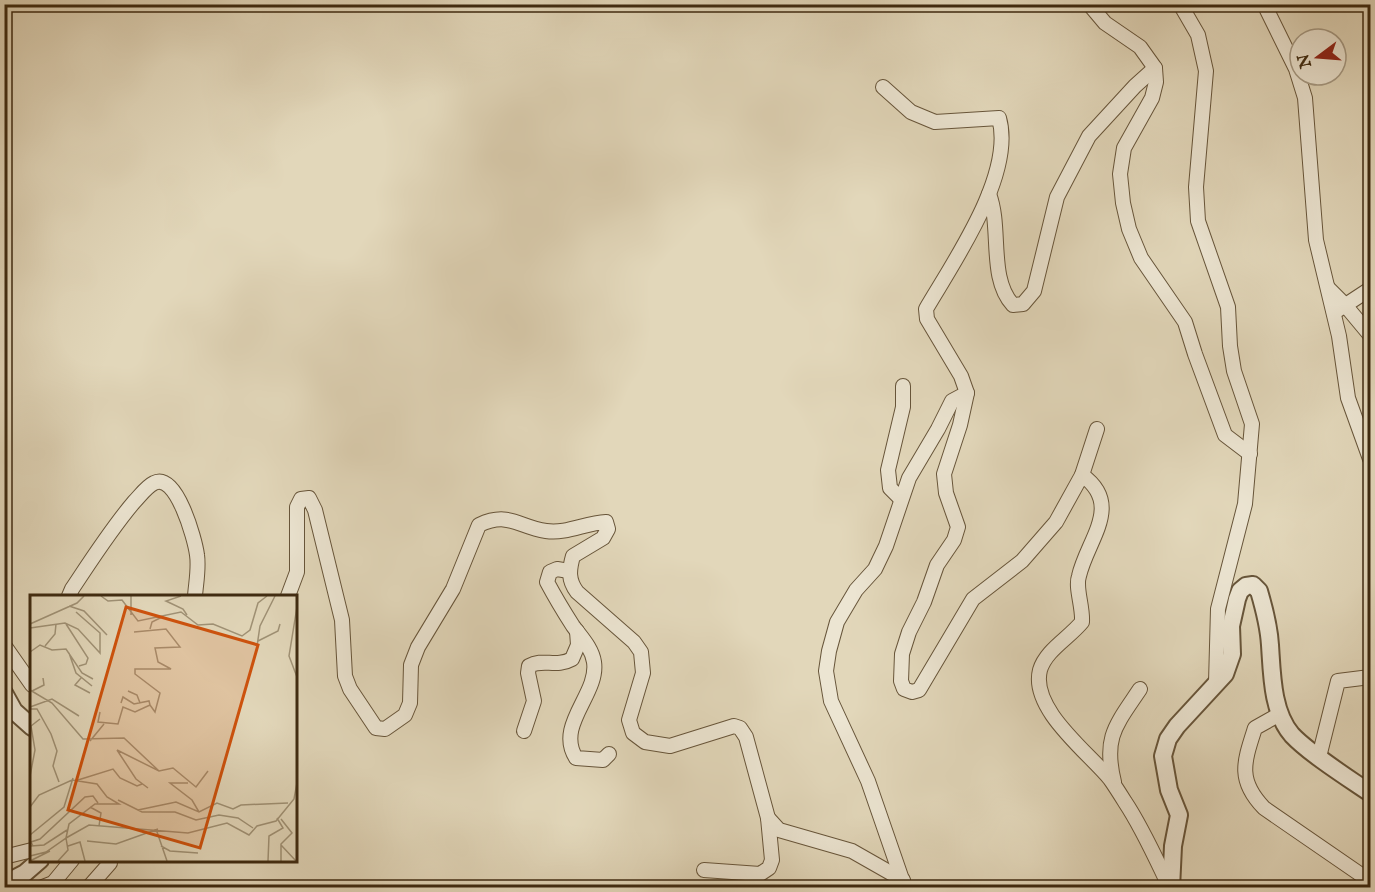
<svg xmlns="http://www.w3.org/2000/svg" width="1375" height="892" viewBox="0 0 1375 892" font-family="'IM FELL English',serif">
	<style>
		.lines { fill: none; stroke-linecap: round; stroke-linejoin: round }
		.minor-casing { stroke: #67553a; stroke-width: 16 }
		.tertiary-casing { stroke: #67553a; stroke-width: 20 }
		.minor { stroke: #ece5d2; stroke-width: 14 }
		.tertiary { stroke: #ece5d2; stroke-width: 16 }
		.inset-road { fill: none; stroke: #a09276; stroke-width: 1.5 }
		.view { fill: #ce520d; fill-opacity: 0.15; stroke: #ce520d; stroke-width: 3 }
		.inset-edge { fill: none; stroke: #3e2a10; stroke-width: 3 }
	</style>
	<rect width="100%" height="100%" fill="#e2d7ba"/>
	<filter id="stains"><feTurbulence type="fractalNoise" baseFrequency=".00333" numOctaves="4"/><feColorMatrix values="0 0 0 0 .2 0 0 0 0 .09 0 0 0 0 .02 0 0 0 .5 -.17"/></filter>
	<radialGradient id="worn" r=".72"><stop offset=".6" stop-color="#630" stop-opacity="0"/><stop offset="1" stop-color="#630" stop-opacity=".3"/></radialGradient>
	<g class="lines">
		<g class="minor-casing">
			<g id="minor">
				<polyline points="1089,4 1105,23 1140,47 1155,68 1156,82 1152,98 1124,148 1120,174 1123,203 1129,229 1141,258 1185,322 1195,354 1225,435 1250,454"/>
				<polyline points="1180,4 1198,35 1206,71 1196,187 1198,221 1228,307 1230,346 1234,371 1252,424 1245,504 1218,609 1216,683"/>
				<polyline points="1264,4 1296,69 1305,98 1316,240 1339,336 1348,398 1370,459"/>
				<polyline points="4,5 8,6"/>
				<path d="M 883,87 L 911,112 L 935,122 L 999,118 C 1015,174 954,261 926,309 L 927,319 L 961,376 L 967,393 L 960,425 L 944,474 L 946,493 L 958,527 L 954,540 L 937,565 L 924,602 L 909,632 L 902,654 L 901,681 L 904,689 L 912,692 L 919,690 L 973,599 L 1022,561 L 1056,522 L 1082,475 L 1097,429"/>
				<path d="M 989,194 C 1002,228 988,278 1013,305 L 1023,304 L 1034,291 L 1057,197 L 1089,136 L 1135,86 L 1155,68"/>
				<polyline points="1328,288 1345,305 1370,335"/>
				<polyline points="1338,310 1370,289"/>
				<path d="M 1082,475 C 1124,505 1087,540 1079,576 C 1075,588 1083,606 1082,622 C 1069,638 1046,650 1040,670 C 1030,709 1088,752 1110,779 C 1115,786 1120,794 1125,802 C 1143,829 1156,859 1170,888"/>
				<polyline points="901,499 890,488 888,470 903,407 903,386"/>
				<path d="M 569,571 L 557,569 L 550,572 L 547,582 C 555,597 564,612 573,626 C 581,637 592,648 594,662 C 599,694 555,725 576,758 L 603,760 L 609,754"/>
				<path d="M 69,596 L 72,589 C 92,559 111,529 134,502 C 140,496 146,487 154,483 C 176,471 195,539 197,555 C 199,568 196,583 195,596"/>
				<path d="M 288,596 L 297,572 L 297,507 L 301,499 L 309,498 L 315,510 L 342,620 L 345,676 L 350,689 L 376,728 L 385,729 L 405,715 L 410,703 L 411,665 L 418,647 L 453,589 L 479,525 C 509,511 518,527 546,531 C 567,534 585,523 606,522 L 608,529 L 603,538 L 573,556 C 569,570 568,580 577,592 L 634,642 L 641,652 L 643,673 L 629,720 L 633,733 L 645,742 L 670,746 L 734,726 L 740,728 L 746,737 L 768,818 L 772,860 L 769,868 L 760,874 L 704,870"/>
				<polyline points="4,645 32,685"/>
				<path d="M 1280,714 L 1255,728 C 1244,762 1237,780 1264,808 L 1370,881"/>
				<path d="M 524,731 L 534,701 L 528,673 L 529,666 C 543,658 556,668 572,659 L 578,645 L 577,631"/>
				<polyline points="1319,757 1338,681 1370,677"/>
				<path d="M 1114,782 C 1103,737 1116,725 1140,689"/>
				<polyline points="768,818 779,830 852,851 903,880"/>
				<polyline points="4,857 32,850"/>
				<polyline points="40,888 53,883 72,860"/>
				<polyline points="88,888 110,863"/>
				<polyline points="905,888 868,781 831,701 826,671 829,651 837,622 856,590 875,569 886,546 909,478 938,429 952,401 967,393"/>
			</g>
		</g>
		<g class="tertiary-casing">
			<g id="tertiary">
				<polyline points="4,693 14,711 32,727"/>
				<polyline points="4,884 25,873 40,860"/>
				<path d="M 1171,888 L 1173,846 L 1179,815 L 1169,790 L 1163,756 L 1168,739 L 1177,726 L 1225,674 L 1232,654 L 1231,626 L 1237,599 L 1240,591 L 1246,586 L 1253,585 L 1259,591 C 1264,608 1269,628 1270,645 C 1272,674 1272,712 1292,735 C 1310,754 1348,778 1370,793"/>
			</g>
		</g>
		<use href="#minor" class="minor"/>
		<use href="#tertiary" class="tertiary"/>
	</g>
	<g transform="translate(30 595)">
		<rect width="267" height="267" fill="#e2d7ba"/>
		<path class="inset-road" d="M 71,1 L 78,6 L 92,5 L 108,26 L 151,17 L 168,30 L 183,29 L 212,41 L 220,35 L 228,8 L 237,1M 151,1 L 136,6 L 153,14 L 157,20M 39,11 L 54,16 L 77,40M 267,12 L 259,61 L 267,82M 101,20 L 101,1M 0,29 L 47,8 L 54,1M 36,29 L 58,63 L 56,69 L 49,71M 0,33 L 35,28 L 48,34 L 70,58 L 70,38 L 46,17M 120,34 L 122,27 L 134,21M 228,46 L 248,36 L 250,29M 15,51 L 25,39 L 26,29M 227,51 L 230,31 L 245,1M 0,57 L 10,50 L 22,55 L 36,54 L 52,78 L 63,84M 39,58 L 46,78 L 62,91M 51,83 L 45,90 L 60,98M 0,95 L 22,108 L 53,144 L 94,143 L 129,176M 2,96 L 14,90 L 13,83M 98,96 L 107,100 L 110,108M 91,108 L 93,102 L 104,109 L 119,106 L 120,110M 0,112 L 22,104 L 49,121M 0,114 L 7,114 L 21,139 L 27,156 L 23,171 L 29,187M 70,117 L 68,127 L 88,129 L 93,112 L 105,117 L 120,110 L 125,117 L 130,98 L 105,79 L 105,74 L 141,74 L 128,67 L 125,53 L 150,52 L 136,34 L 104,37M 60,146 L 74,129M 87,155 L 129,176 L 143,173 L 166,192 L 178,176M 87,155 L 106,184 L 118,193M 0,181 L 5,155 L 1,131 L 10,124M 48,185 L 83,174 L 90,183 L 107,191 L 112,189M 158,188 L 140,188 L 162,205 L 169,217M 88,205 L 112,217 L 145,217 L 166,225 L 189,220 L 208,223 L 223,233M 0,212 L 9,200 L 42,185 L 67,189 L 77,202 L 89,209 L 65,209 L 39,229 L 36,243 L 16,257 L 0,261M 60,212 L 71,218 L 69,231M 108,215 L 146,207 L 169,217 L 187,208 L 203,214 L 211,210 L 258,208M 126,234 L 137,266M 0,240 L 34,212 L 43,183M 57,246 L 86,249 L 128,234M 251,250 L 266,266M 1,251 L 14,250 L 37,235M 3,251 L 1,247 L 10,244 L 55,202 L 63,201 L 68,208M 38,251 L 50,247 L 55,266M 131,251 L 140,256 L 168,258M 0,266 L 20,256M 28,266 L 38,255 L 36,243 L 59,230 L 158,238 L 197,228 L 219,240 L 227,231 L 246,226 L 264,204 L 267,188M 238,266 L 239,241 L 253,233 L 247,223M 251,266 L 251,249 L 262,238 L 251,224"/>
		<path class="view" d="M 96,12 L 228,50 L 170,253 L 38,215 Z"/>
		<rect width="267" height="267" class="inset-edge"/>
	</g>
	<rect width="1375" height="892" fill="none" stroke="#e2d7ba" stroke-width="24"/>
	<rect x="6" y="6" width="1363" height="880" fill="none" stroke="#3e2a10" stroke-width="3"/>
	<rect x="12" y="12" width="1351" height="868" fill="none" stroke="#3e2a10" stroke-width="1.5"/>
	<g transform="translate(1318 57) rotate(254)"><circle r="28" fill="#ece5d2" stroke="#a69a84" stroke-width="1.5"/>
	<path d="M0-4.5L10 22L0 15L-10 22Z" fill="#8f2418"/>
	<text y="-9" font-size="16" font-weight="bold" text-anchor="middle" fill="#3e2a10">N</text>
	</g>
	<rect width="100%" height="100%" filter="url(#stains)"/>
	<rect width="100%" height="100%" fill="url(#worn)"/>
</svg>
